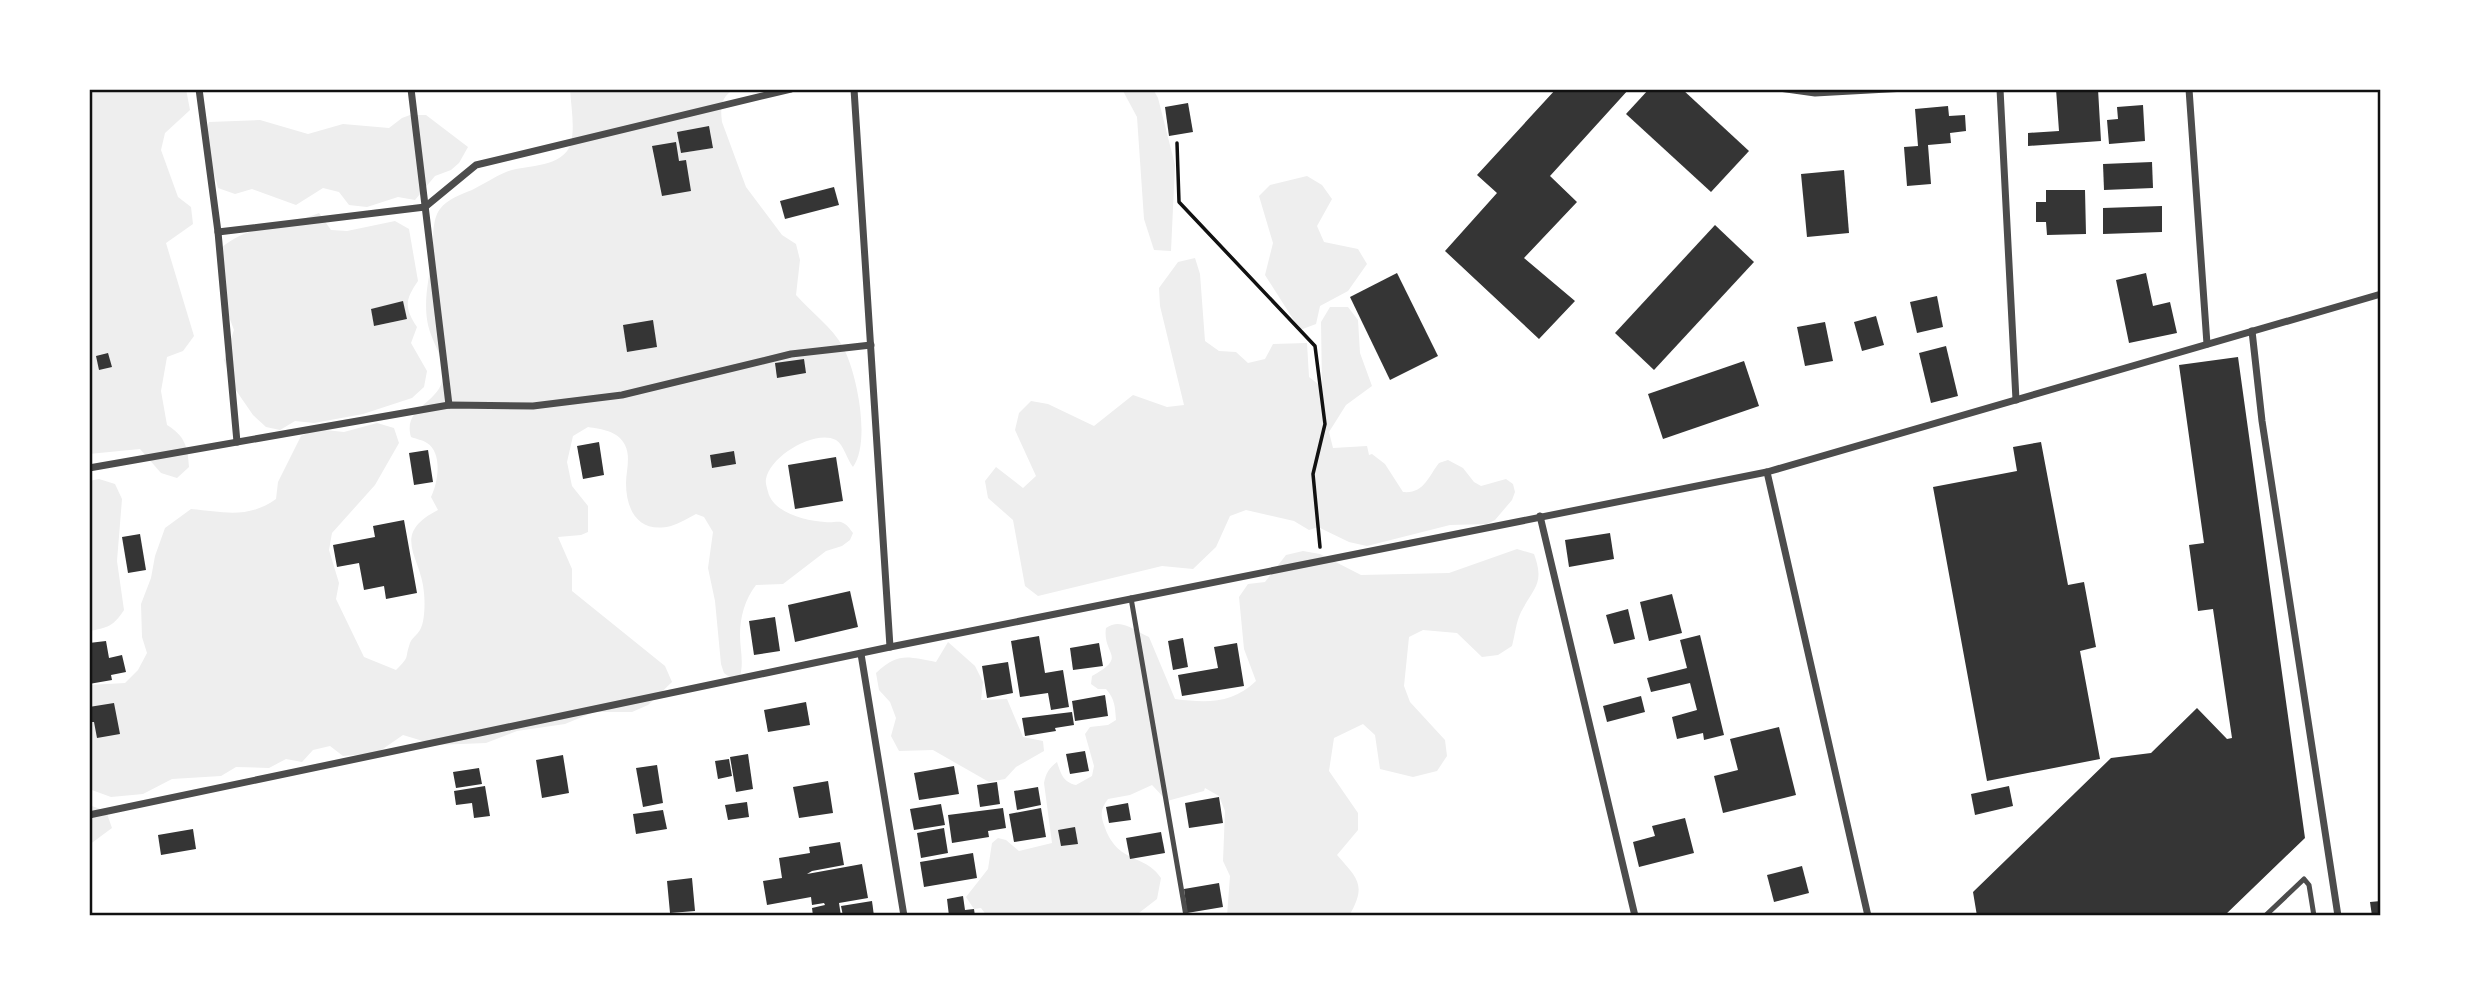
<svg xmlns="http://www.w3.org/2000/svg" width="2470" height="1005" viewBox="0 0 2470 1005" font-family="Commissioner,sans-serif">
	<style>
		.green { fill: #eee; fill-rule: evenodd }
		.building { fill: #353535 }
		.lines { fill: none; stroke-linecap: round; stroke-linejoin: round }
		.path { stroke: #111; stroke-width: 3.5 }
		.service { stroke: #4c4c4c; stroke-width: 5 }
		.minor { stroke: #4c4c4c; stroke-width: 7 }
		.neatline { fill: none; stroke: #111; stroke-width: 2.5 }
	</style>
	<rect width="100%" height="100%" fill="#fff"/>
	<g class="green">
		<path d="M 89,89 L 186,89 L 190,110 L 165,133 L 161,150 L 178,197 L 191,207 L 193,224 L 166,243 L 194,336 L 183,351 L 167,357 L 161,391 L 167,425 C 185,436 188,447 189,467 L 177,478 L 161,473 L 140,449 L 89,454 Z"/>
		<path d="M 570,89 L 735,89 C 721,96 720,107 722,122 L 746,187 L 782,235 L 796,244 L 800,260 L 796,295 C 811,312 832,327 843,347 C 857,373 871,442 853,467 C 847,460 844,445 836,440 C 815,429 770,456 766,479 C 765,483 768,491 769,495 C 777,514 807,521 825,522 C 831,523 837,521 841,522 C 847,524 850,529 853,533 L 850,540 L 842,546 L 826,551 L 783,584 L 756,585 C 745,599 740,617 740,635 C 740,649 744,662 740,676 L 731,678 L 724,673 L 721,664 L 715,601 L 708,568 L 713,532 L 704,517 L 696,514 C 688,518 680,523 671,526 C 639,534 626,511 626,483 C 626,471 631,457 625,445 C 618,431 602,429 588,427 L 573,436 L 567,462 L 572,486 L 588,506 L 588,532 L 581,535 L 558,537 L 572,569 L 572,591 L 665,666 L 672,682 L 648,705 L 632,712 L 594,712 L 565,724 L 517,731 L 486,743 L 436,745 L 403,735 L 377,753 L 343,756 L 330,746 L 313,750 L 302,762 L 286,759 L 269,768 L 236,767 L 221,776 L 172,779 L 143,794 L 111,797 L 89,789 L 89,685 L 125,683 L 138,670 L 147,653 L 142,637 L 141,604 L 151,578 L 155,556 L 165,528 L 191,509 C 224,512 248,519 276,499 L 278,482 L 301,436 L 316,429 L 344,432 L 377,423 L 394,428 L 399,443 L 375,485 L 332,533 L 329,550 L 339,583 L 336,599 L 364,657 L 396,670 C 411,655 404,660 410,643 C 412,638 417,635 420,630 C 425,622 425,602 424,593 C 422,557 389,535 438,510 L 431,497 C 438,483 443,453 427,443 C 423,440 416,439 411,437 C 402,406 441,404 443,376 C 444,356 432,343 428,325 C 423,301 429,279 432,256 C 434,241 431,221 440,209 C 447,199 462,194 472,190 C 484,184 494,177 506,172 C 526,164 563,169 571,143 C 575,127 571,106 570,89 ZM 709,127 L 712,148 L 681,153 L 677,132 ZM 652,146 L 679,161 L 686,160 L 655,165 ZM 652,321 L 657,347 L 627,352 L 623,326 ZM 734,451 L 736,464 L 712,468 L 710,455 Z"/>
		<polygon points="1122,89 1153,89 1158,98 1175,165 1171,251 1154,250 1144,219 1137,117"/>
		<polygon points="410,115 426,115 468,147 459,163 451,170 435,176 415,200 398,197 367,207 349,205 339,192 323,188 296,205 252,189 235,194 218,188 204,138 209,122 260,120 308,134 343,124 389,128 402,118"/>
		<polygon points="1307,176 1322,185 1332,199 1317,226 1324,242 1358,249 1367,264 1348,291 1320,306 1316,324 1300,330 1265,275 1273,243 1259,196 1270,185"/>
		<path d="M 319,213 L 331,230 L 347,231 L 395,221 L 409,229 L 418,281 C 405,300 404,307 417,327 L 411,343 L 427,371 L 424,387 L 412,398 L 363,414 L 314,423 L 295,421 L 280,430 L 266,427 L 253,415 L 233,386 L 224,360 L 234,330 L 228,314 L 221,248 C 244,229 260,230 287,224 C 298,221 309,217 319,213 ZM 403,302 L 407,319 L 374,326 L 371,309 Z"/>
		<path d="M 1195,258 L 1200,274 L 1205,341 L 1219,351 L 1236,352 L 1248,363 L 1265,359 L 1273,344 L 1307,343 L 1309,377 L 1322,387 L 1321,322 L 1330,307 L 1348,307 L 1358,320 L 1360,353 L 1372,386 L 1346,405 L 1329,432 L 1333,448 L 1367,446 L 1369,455 L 1372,454 L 1385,464 L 1403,492 C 1424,494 1428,477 1439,463 L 1448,460 L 1463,468 L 1474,482 L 1481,486 L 1506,479 L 1513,484 L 1515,492 L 1512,500 L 1495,520 L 1487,524 L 1450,525 L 1367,546 L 1349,542 L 1318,527 L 1309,530 L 1294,521 L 1246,510 L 1230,516 L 1216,547 L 1193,569 L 1162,566 L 1038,596 L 1025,586 L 1013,520 L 988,498 L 985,481 L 996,467 L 1023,488 L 1036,476 L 1015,430 L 1019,413 L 1031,401 L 1048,404 L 1094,426 L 1133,395 L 1167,407 L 1184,405 L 1160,306 L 1159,288 L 1178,262 Z"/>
		<path d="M 99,479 L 115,484 L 122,499 L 117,561 L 124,610 C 114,626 107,628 89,631 L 89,481 Z"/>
		<path d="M 1517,549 L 1534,554 C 1545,584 1534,587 1521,612 C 1516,622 1515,635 1512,646 L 1498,655 L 1482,657 L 1457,633 L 1423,630 L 1409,637 L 1404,686 L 1410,702 L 1445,740 L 1447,756 L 1437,771 L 1413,777 L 1380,769 L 1375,735 L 1363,724 L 1334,738 L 1329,771 L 1358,813 L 1358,830 L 1337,855 C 1358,879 1367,885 1349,916 L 1227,916 L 1230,876 L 1223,861 L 1225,811 L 1219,796 L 1205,788 L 1204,791 L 1167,801 L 1152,785 L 1130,795 L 1108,799 C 1101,808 1100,814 1104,825 C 1117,865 1145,853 1161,878 L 1157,899 L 1135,916 L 987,916 L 981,908 L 974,909 L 966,897 L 988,869 L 992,843 L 998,838 L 1006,840 L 1019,851 L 1052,843 L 1044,783 C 1046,773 1049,768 1057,762 C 1061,774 1063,782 1076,785 L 1092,776 L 1094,766 L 1085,734 L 1090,727 L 1108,725 L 1116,720 C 1115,707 1115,699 1106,689 L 1098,689 L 1091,684 L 1092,676 C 1129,656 1102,655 1106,628 C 1121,617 1135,631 1149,637 L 1175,699 C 1207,703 1232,704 1256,681 L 1244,649 L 1239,597 L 1248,584 L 1265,582 L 1286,555 L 1303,551 L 1320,554 L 1361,575 L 1449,573 Z"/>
		<path d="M 948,642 L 975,666 L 983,682 L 981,700 L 1007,699 L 1023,737 L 1043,741 L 1044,751 L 1016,767 L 1005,779 L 989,782 L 933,750 L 899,751 L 891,736 L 896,718 L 890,702 L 879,690 L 876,673 C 899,652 907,657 936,662 Z"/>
		<polygon points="89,805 106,811 112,828 89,845"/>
	</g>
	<g class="building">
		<polygon points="1556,89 1629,89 1550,176 1577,202 1524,258 1575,301 1539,339 1445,251 1497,193 1477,175"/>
		<polygon points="1649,89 1682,89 1749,151 1711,192 1626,114"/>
		<polygon points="2056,89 2098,89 2101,141 2028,146 2028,133 2059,131"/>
		<polygon points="1188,103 1193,132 1169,136 1165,107"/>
		<polygon points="2143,105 2145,141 2109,144 2107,120 2118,119 2117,107"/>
		<polygon points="1948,106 1949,116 1965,115 1966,131 1950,133 1951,143 1928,145 1931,184 1907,186 1904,147 1918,146 1915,109"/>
		<polygon points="709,126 713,148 681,153 677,132"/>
		<polygon points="676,142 679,161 686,160 691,191 662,196 652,146"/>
		<polygon points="2152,162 2153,188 2104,190 2103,164"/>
		<polygon points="1844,170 1849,233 1807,237 1801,174"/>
		<polygon points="834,187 839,205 785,219 780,201"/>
		<polygon points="2046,190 2085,190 2086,234 2047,235 2046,222 2036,222 2036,202 2046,202"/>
		<polygon points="2162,206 2162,232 2103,234 2103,208"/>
		<polygon points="1715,225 1754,262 1654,370 1615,333"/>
		<polygon points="1397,273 1438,356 1390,380 1350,297"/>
		<polygon points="2146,273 2153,306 2170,302 2177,333 2129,343 2116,280"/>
		<polygon points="1937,296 1943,327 1917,333 1910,302"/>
		<polygon points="403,301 407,319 374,326 371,309"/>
		<polygon points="1876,316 1884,345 1862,351 1854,322"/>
		<polygon points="653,320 657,347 627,352 623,325"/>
		<polygon points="1825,322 1833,361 1805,366 1797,327"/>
		<polygon points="1946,346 1958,396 1931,403 1919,353"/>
		<polygon points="108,353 112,367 99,370 96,356"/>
		<polygon points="2238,357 2305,838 2224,916 1977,916 1973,892 2111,758 2151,753 2197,708 2227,739 2232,738 2213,609 2198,611 2189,545 2204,543 2179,365"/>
		<polygon points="804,359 806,373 777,378 775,363"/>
		<polygon points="1744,361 1759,406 1663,439 1648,394"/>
		<polygon points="599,442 604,475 583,479 577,446"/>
		<polygon points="2041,442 2068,585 2084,582 2096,647 2080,651 2100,759 1987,781 1933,487 2017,471 2013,447"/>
		<polygon points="428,450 433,482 414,485 409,453"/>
		<polygon points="734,451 736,464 712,468 710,455"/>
		<polygon points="836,457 843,501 795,509 788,465"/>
		<polygon points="404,520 417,593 386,599 384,586 364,590 359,563 337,567 333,545 375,537 373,526"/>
		<polygon points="1610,533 1614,559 1569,567 1565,540"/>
		<polygon points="140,534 146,570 128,573 122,537"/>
		<polygon points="850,591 858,627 795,642 788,605"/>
		<polygon points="1672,594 1682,633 1649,641 1640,602"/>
		<polygon points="1628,609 1635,639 1614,644 1606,615"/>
		<polygon points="775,617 780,651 754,655 749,621"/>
		<polygon points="1700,635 1724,735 1704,740 1703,733 1677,739 1672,717 1697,710 1690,683 1651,692 1647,678 1687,668 1680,640"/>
		<polygon points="1039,636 1045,673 1063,670 1069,707 1051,710 1048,693 1020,697 1011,641"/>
		<polygon points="1183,638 1188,667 1173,670 1168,641"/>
		<polygon points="106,641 109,658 122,655 126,672 111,675 112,680 89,684 89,643"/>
		<polygon points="1099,643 1103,666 1073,670 1070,648"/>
		<polygon points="1237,643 1244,686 1182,696 1178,675 1218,668 1214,647"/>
		<polygon points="1008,662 1013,693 987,698 982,666"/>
		<polygon points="1105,695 1108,716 1075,721 1072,701"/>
		<polygon points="1641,696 1645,712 1607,722 1603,706"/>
		<polygon points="806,702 810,725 768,732 764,710"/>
		<polygon points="114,703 120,734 97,738 94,722 89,722 89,707"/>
		<polygon points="1072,712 1074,725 1055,728 1056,731 1025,736 1022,718"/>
		<polygon points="1779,727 1796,795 1723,813 1714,776 1738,770 1730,739"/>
		<polygon points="1085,751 1089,771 1070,774 1066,754"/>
		<polygon points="748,754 753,789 736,792 730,757"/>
		<polygon points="563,755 569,793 542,798 536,760"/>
		<polygon points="729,759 732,776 718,779 715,761"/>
		<polygon points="657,765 663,803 643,807 636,768"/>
		<polygon points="954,766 959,794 919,800 914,773"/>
		<polygon points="479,768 482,784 456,788 453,772"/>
		<polygon points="828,781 833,813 799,818 793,787"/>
		<polygon points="997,782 1000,804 980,807 977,785"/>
		<polygon points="485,786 490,816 474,818 472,803 456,805 454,791"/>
		<polygon points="2009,786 2013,806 1975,815 1971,794"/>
		<polygon points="1038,787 1041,805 1017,810 1014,791"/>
		<polygon points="1219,797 1223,823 1189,828 1185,803"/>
		<polygon points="747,802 749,817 728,820 725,805"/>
		<polygon points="1128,803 1131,820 1109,823 1106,807"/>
		<polygon points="941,804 945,825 914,830 910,809"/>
		<polygon points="1003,808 1006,828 988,831 989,837 952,843 948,815"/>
		<polygon points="1041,808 1046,837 1014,842 1009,814"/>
		<polygon points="663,810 667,829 636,834 633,814"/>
		<polygon points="1685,818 1694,853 1639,867 1633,842 1655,836 1652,826"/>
		<polygon points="1075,827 1078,844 1061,846 1058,830"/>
		<polygon points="944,828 948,853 921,858 917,833"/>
		<polygon points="193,829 196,849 161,855 158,835"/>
		<polygon points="1161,832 1165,853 1130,859 1126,838"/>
		<polygon points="840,842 844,865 812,871 807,874 862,864 868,898 839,903 841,916 813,916 812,908 825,905 824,903 812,905 811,897 767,905 763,881 782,878 779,858 810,853 809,847"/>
		<polygon points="973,853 977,878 924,887 920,862"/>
		<polygon points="1802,866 1809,893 1774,902 1767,875"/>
		<polygon points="692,878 695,911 670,913 667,881"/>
		<polygon points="1219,883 1223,907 1187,913 1184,889"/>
		<polygon points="963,896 965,910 974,909 975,916 949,916 947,899"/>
		<polygon points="872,901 874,916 843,916 841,906"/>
		<polygon points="2381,901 2381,916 2372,916 2370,902"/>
	</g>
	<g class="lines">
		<polyline class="path" points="1177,143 1179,202 1315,346 1325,424 1313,474 1320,547"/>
		<g class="service">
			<polyline points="1779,89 1815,94 1906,89"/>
			<polyline points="1131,598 1186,916"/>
			<polyline points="2265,916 2304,879 2309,885 2314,916"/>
		</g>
		<g class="minor">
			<polyline points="199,89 218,232 237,442"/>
			<polyline points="411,89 449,405"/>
			<polyline points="854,89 890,647"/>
			<polyline points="2000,89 2016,400"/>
			<polyline points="2189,89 2207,344"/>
			<polyline points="218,232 425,207 476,165 791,89"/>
			<polyline points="2252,331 2262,421 2338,916"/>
			<polyline points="89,468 449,405 533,406 622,395 791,354 871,345"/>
			<polyline points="1767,472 1868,916"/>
			<polyline points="1540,516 1635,916"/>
			<polyline points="861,654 904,916"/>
			<polyline points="89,815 890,647 1767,472 2381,294"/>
		</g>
	</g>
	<rect width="2470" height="1005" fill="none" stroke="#ffffff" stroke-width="182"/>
	<rect x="91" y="91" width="2288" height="823" class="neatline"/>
</svg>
